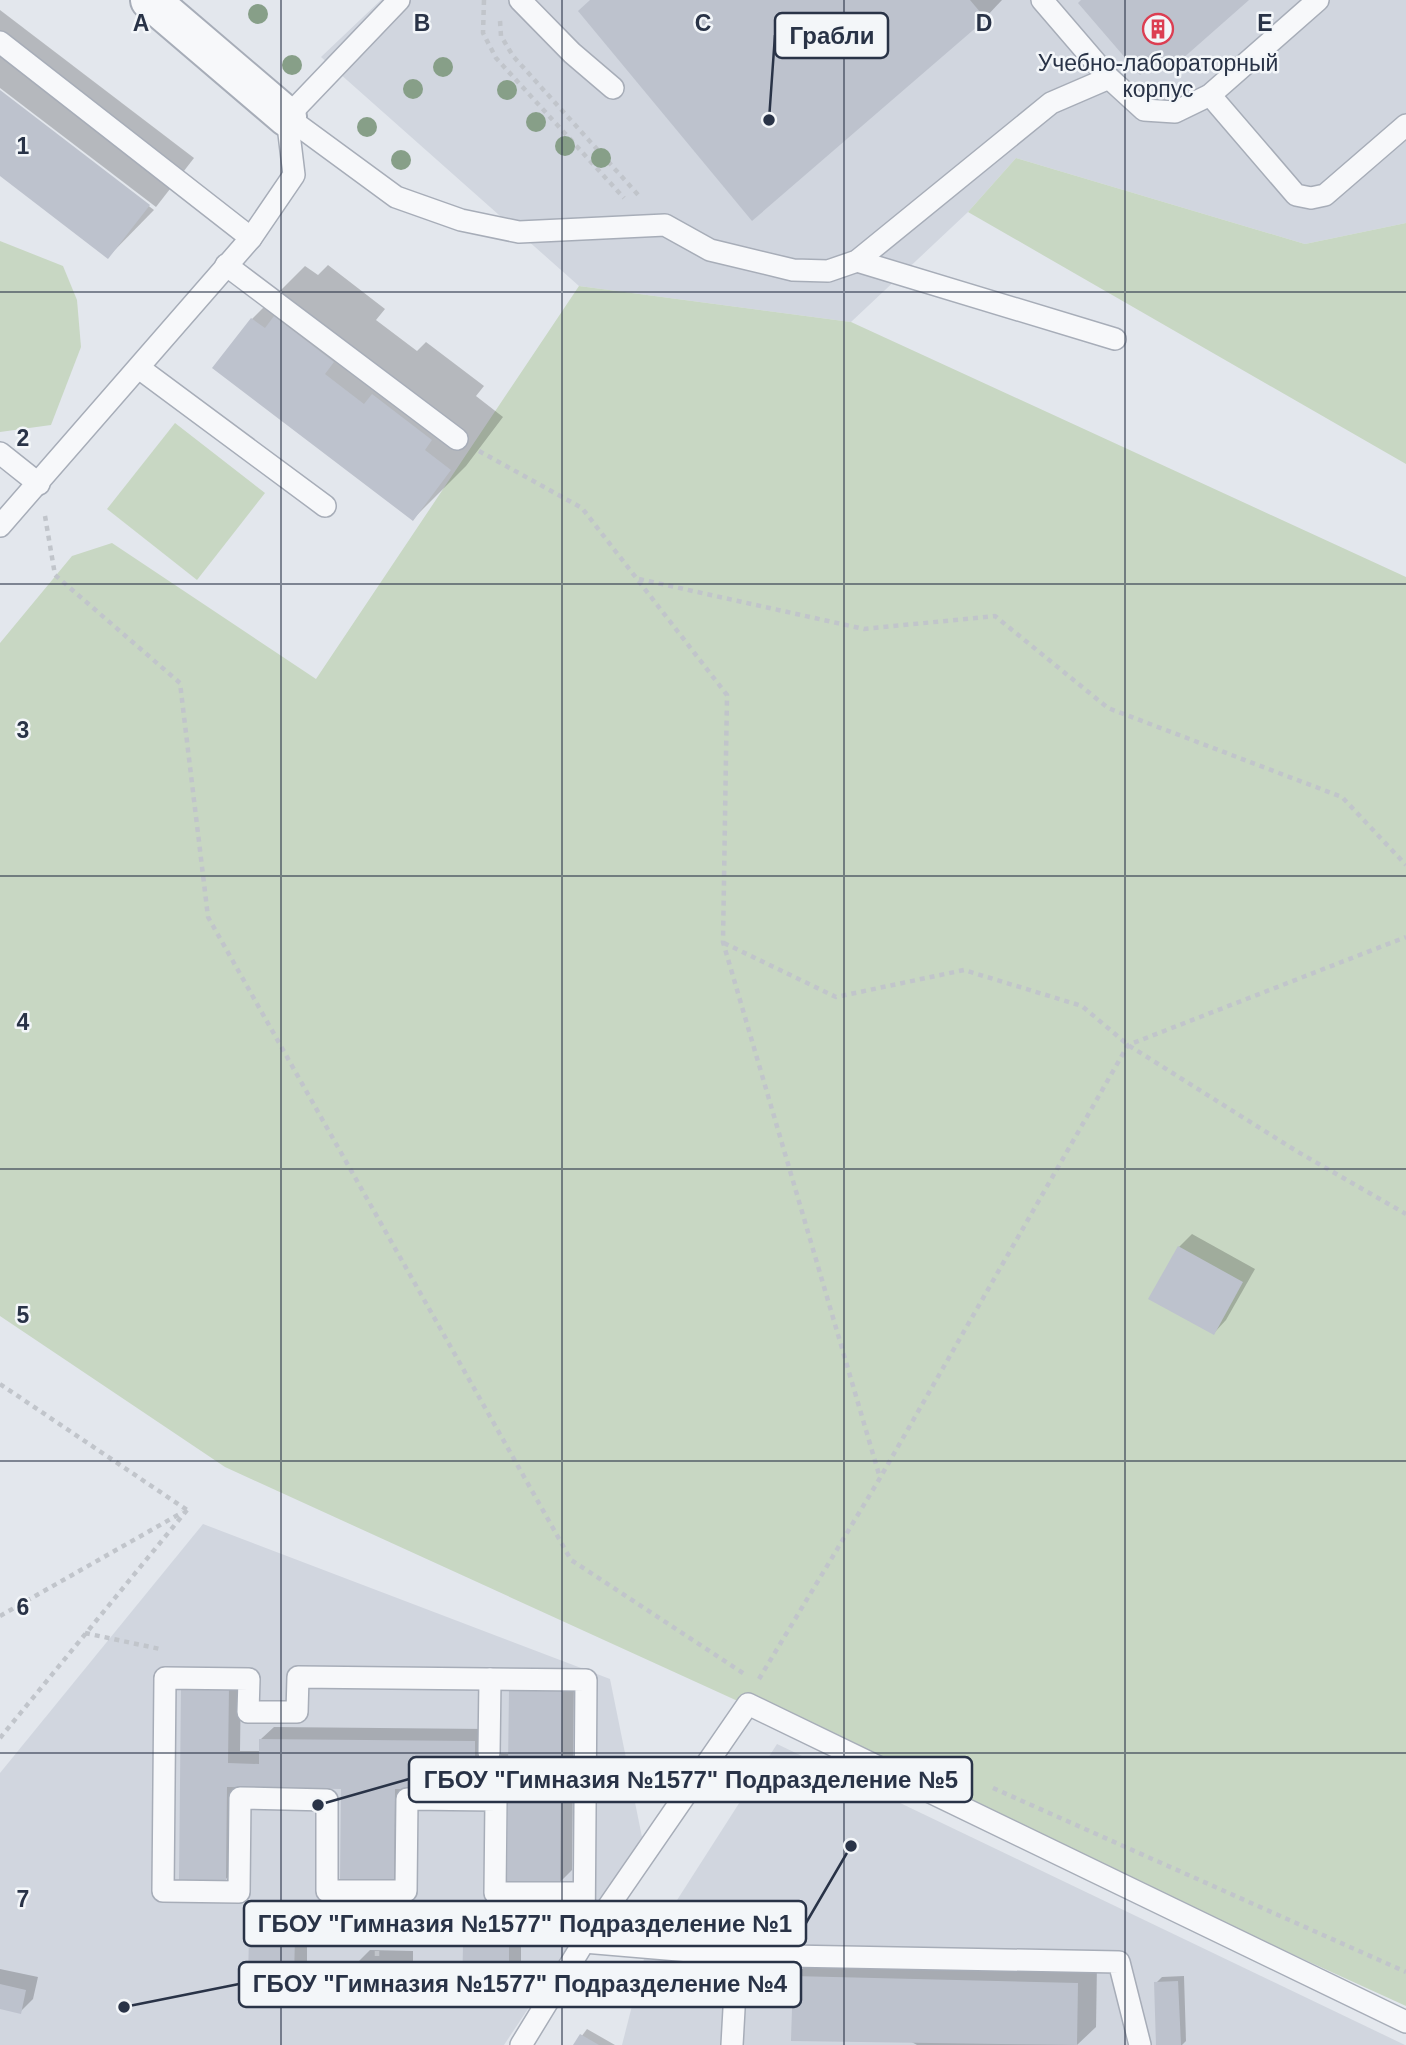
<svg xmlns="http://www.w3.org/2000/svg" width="1406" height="2045" viewBox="0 0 1406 2045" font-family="Helvetica,sans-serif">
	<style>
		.built { fill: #d1d6df }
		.green { fill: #c8d7c3 }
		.shadow { fill: #0003 }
		.building { fill: #bdc2cd }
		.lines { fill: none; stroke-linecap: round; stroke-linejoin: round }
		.lane-casing { stroke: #a7adb8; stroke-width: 24 }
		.street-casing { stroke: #a7adb8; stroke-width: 42 }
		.path { stroke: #c1c5cb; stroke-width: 4.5; stroke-dasharray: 5 5; stroke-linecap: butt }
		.lane { stroke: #f7f8fa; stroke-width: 21 }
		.street { stroke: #f7f8fa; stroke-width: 38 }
		.tree { fill: #879f88 }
		.grid { fill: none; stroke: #293347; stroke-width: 2; stroke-opacity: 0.55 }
		.labels { text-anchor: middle; stroke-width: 5; stroke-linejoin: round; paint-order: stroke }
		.poi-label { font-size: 23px; fill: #293347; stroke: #f3f6f9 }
		.grid-label { font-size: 23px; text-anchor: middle; font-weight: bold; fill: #293347; stroke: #f3f6f9; stroke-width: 5; stroke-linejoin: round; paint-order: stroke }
		.leader { fill: none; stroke: #293347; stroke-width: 2.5 }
		.callout-dot { fill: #293347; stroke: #f3f6f9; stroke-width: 2.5 }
		.callout { fill: #f3f6f9; stroke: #293347; stroke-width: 2.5 }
		.callout-label { font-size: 24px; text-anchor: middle; font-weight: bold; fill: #293347 }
	</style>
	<rect width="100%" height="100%" fill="#e3e7ed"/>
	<g class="built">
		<polygon points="381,0 1406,0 1406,223 1305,244 1016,158 968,212 851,322 579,286 321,57"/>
		<polygon points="203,1524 610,1679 642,1837 504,2045 0,2045 0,1773"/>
		<polygon points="777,1744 1405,2045 622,2045 647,1947"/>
	</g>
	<g class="green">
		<polygon points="1016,158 1305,244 1406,223 1406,464 968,212"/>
		<polygon points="0,241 63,266 77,300 81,347 51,425 0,432"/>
		<polygon points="579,286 851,322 1406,577 1406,2006 225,1467 0,1316 0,643 72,556 112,543 316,679"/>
		<polygon points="175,423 265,493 197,580 107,509"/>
	</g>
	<g class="shadow">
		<polygon points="591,0 1002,0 985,18"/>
		<polygon points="0,10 194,158 156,207 0,88"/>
		<polygon points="0,92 154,210 108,257 0,174"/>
		<polygon points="328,265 385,309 376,320 417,351 426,342 484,386 476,396 503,417 466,466 413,519 215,368 252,319 305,266 318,275"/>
		<polygon points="1192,1234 1255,1269 1226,1320 1214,1333 1179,1247"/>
		<polygon points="241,1675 240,1751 261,1751 261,1739 274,1727 487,1729 487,1753 510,1754 510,1691 523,1678 574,1679 572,1870 559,1883 510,1788 407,1787 406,1868 393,1881 342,1787 239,1786 238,1866 226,1879 183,1688"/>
		<polygon points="264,1924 307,1924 307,1964 294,1977 251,1936"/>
		<polygon points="478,1934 521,1935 521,1975 508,1987 465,1947"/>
		<polygon points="370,1950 413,1951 413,1991 400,2004 357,1963"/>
		<polygon points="814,1958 1097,1964 1096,2027 1077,2045 917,2045 794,1977"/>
		<polygon points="0,1969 38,1977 33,1999 20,2012 0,2008"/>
		<polygon points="1184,1976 1186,2041 1182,2045 1158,2045 1156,1983 1162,1977"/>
		<polygon points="587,2029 615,2045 575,2045"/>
	</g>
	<g class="building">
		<polygon points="590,0 970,0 986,19 752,221 578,11"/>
		<polygon points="1081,0 1249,0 1173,67 1164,56 1140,75 1078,3"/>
		<polygon points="0,90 150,205 108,259 0,176"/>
		<polygon points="274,316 334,362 325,374 364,404 372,394 432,440 425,450 451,470 413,521 212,368 251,318 265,328"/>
		<polygon points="1178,1246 1243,1282 1214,1335 1148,1299"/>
		<polygon points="181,1687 229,1687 228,1763 259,1764 259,1739 475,1741 475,1765 508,1766 509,1690 562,1691 560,1884 507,1884 508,1790 395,1789 394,1883 340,1882 341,1789 227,1787 226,1881 179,1880"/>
		<polygon points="249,1936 295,1936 294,1979 248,1978"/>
		<polygon points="463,1946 509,1947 509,1989 462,1989"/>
		<polygon points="793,1976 1078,1983 1077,2045 791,2041"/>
		<polygon points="1178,1981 1181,2045 1156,2045 1154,1982"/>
		<polygon points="0,1984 26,1990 21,2014 0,2009"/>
		<polygon points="580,2034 599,2045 573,2045"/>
	</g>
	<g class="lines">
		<g class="lane-casing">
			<g id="lane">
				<polyline points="520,0 572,53 613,88"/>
				<polyline points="1042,0 1109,78 1144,110 1175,112 1210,95 1318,0"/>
				<polyline points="0,42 251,238"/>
				<polyline points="1210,95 1296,195 1311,198 1325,195 1406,125"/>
				<polyline points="287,117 396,197 461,220 519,232 665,225 710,250 793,270 828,271 857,261 1051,103 1109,78"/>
				<polyline points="857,261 1115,339"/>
				<polyline points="226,265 457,439"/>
				<polyline points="139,368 325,506"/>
				<polyline points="0,453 39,484"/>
				<polyline points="0,526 251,238 294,175 287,117 399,0"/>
				<polyline points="489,1753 490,1679"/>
				<polyline points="584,1893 495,1893 496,1800 407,1799 406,1891 327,1891 327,1800 240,1798 239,1892 163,1891 165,1678 249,1679 248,1712 297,1712 298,1677 586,1680 584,1942 737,1955 1119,1962 1140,2045"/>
				<polyline points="521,2045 584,1942 748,1704 1406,2022"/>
				<polyline points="732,2045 737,1955"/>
			</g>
		</g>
		<g class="street-casing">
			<polyline id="street" points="150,0 287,117"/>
		</g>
		<g class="path">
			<polyline points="484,0 483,33 496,58 624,198"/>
			<polyline points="500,21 501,36 513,56 641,198"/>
			<polyline points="479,451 582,508 727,695 723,942 880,1478"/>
			<polyline points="45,516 55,575 180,683 208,917 571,1560 746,1675"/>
			<polyline points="639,579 864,629 995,616 1108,708 1342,797 1406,865"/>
			<polyline points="724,943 836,997 964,970 1082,1006 1128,1045 1298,1152 1406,1214"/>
			<polyline points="0,1384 187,1510"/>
			<polyline points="0,1616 183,1512"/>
			<polyline points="85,1633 160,1649"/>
			<polyline points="759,1679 880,1478 1128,1045 1406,937"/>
			<polyline points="0,1738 187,1510"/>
			<polyline points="993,1788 1406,1972"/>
			<polyline points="258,1910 276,1928 377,1941 484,1940 489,1919"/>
			<polyline points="377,1941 377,1962"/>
		</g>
		<use href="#lane" class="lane"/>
		<use href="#street" class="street"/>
	</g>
	<g class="tree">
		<circle cx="258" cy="14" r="10"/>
		<circle cx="292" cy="65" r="10"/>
		<circle cx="443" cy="67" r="10"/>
		<circle cx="413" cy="89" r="10"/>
		<circle cx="507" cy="90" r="10"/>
		<circle cx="536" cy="122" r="10"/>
		<circle cx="367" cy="127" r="10"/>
		<circle cx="565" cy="146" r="10"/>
		<circle cx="601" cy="158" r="10"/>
		<circle cx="401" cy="160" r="10"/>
	</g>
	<path class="grid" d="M 281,0 L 281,2045M 562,0 L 562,2045M 844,0 L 844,2045M 1125,0 L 1125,2045M 0,292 L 1406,292M 0,584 L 1406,584M 0,876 L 1406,876M 0,1169 L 1406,1169M 0,1461 L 1406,1461M 0,1753 L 1406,1753"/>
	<defs>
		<g id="building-ring" transform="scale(1.575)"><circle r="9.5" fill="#f3f6f9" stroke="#dc3e52" stroke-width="1.5"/><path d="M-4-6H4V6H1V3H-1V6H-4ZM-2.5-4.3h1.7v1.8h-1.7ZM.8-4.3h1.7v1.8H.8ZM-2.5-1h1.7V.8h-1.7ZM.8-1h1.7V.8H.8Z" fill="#dc3e52"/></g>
	</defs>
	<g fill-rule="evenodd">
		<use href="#building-ring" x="1158" y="29"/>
	</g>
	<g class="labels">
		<g class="poi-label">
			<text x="1158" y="71">Учебно-лабораторный<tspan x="1158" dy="26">корпус</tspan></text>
		</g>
	</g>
	<g class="grid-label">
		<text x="141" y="31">A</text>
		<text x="422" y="31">B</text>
		<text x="703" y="31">C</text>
		<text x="984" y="31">D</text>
		<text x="1265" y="31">E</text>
		<text x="23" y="154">1</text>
		<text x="23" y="446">2</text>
		<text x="23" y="738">3</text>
		<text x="23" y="1030">4</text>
		<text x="23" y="1323">5</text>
		<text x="23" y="1615">6</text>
		<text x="23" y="1907">7</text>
	</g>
	<path class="leader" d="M769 120L775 35M318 1805L409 1779M851 1846L806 1923M124 2007L239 1984"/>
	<g class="callout-dot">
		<circle cx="769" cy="120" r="7"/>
		<circle cx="318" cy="1805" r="7"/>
		<circle cx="851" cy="1846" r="7"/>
		<circle cx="124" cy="2007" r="7"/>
	</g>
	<g class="callout">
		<rect x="775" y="13" width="113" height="45" rx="7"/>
		<rect x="409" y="1757" width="563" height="45" rx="7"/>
		<rect x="244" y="1901" width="562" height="45" rx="7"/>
		<rect x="239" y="1962" width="562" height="45" rx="7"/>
	</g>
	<g class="callout-label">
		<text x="832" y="44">Грабли</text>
		<text x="691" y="1788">ГБОУ "Гимназия №1577" Подразделение №5</text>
		<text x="525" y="1932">ГБОУ "Гимназия №1577" Подразделение №1</text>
		<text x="520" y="1992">ГБОУ "Гимназия №1577" Подразделение №4</text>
	</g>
</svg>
